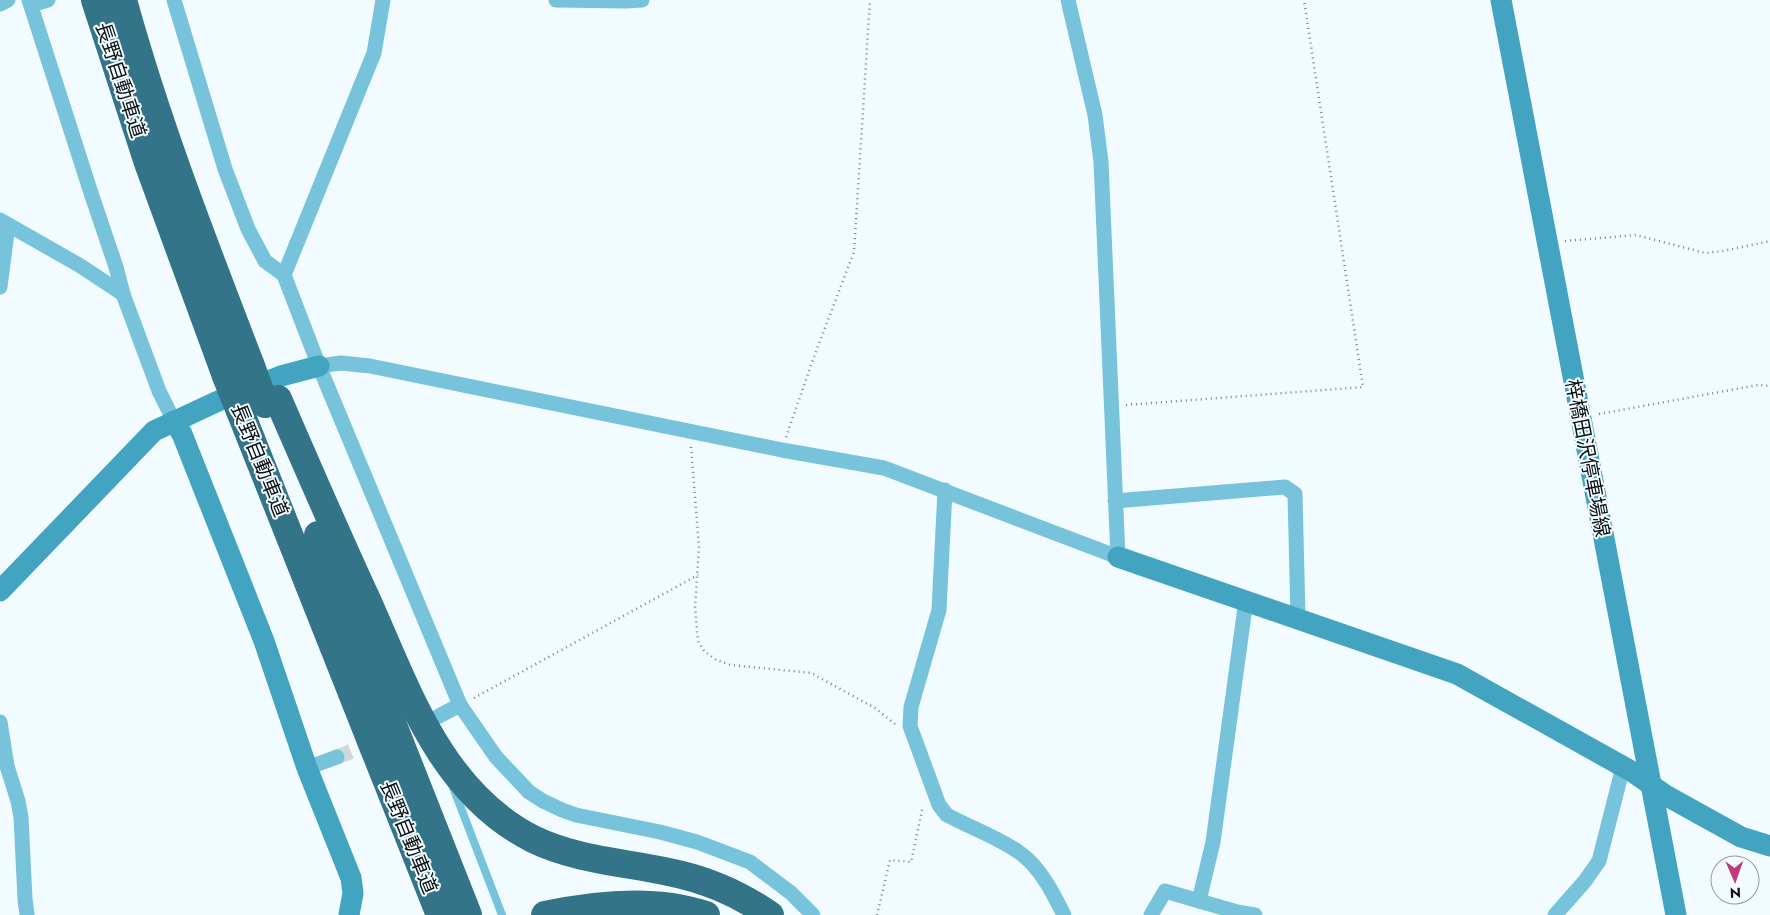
<svg xmlns="http://www.w3.org/2000/svg" width="1770" height="915" viewBox="0 0 1770 915" font-family="Jost,'Noto Sans JP',sans-serif">
	<style>
		.lines { fill: none; stroke-linecap: round; stroke-linejoin: round }
		.street-tunnel { stroke: #d0d8db; stroke-width: 15; stroke-dasharray: 15 8; stroke-linecap: butt }
		.path { stroke: #7c8385; stroke-width: 2.5; stroke-dasharray: 1 4; stroke-linecap: butt }
		.lane { stroke: #78c3dc; stroke-width: 8 }
		.street { stroke: #78c3dc; stroke-width: 15 }
		.secondary { stroke: #42a4c1; stroke-width: 21 }
		.highway { stroke: #337489; stroke-width: 28 }
		.highway-bridge { stroke: #337489; stroke-width: 28 }
		.labels { text-anchor: middle; stroke-width: 4; stroke-linejoin: round; paint-order: stroke }
		.street-label { font-size: 20px; fill: #0c1112; stroke: #f2fbff }
	</style>
	<rect width="100%" height="100%" fill="#f2fbff"/>
	<g class="lines">
		<polyline class="street-tunnel" points="337,757 377,741"/>
		<g class="path">
			<polyline points="1565,241 1636,235 1705,253 1723,251 1770,241"/>
			<polyline points="1126,405 1363,387 1304,0"/>
			<polyline points="1599,414 1758,385 1770,386"/>
			<polyline points="786,437 815,354 854,252 870,0"/>
			<polyline points="691,447 699,547 695,607 698,641 704,651 716,660 731,665 811,673 875,708 896,725"/>
			<polyline points="474,698 698,575"/>
			<polyline points="877,915 890,860 911,862 923,806"/>
		</g>
		<polyline class="lane" points="451,782 502,915"/>
		<g class="street">
			<polyline points="29,0 92,196 116,267 123,294 159,391 174,421"/>
			<polyline points="174,0 225,169 248,229 265,261 284,275 319,366 460,705 496,757 529,792 543,801 562,810 576,815 660,832 697,842 750,862 791,893 813,915"/>
			<polyline points="556,0 625,1 642,0"/>
			<polyline points="0,4 8,0"/>
			<polyline points="31,5 48,0"/>
			<polyline points="0,220 79,265 123,294"/>
			<polyline points="284,275 374,53 383,0"/>
			<polyline points="0,287 8,225"/>
			<polyline points="319,366 341,363 370,366 782,450 884,468 1118,557 1101,162 1095,115 1068,0"/>
			<path d="M 945,490 L 939,610 L 911,707 L 910,726 L 939,805 L 947,815 C 971,828 998,837 1020,853 C 1040,867 1053,893 1064,915"/>
			<polyline points="1115,501 1285,487 1295,494 1298,617"/>
			<polyline points="439,716 460,705"/>
			<polyline points="0,722 7,766 18,801 21,817 25,899 27,915"/>
			<polyline points="307,768 337,757"/>
			<polyline points="1199,901 1213,842 1246,600"/>
			<polyline points="1151,915 1165,891 1237,912 1255,915"/>
			<polyline points="1555,915 1585,881 1599,861 1623,767"/>
		</g>
		<g class="secondary">
			<polyline points="1501,0 1676,915"/>
			<polyline points="174,421 182,434 264,641 307,768 351,878 353,893 349,915"/>
			<polyline points="1118,557 1457,674 1631,771 1667,796 1741,837 1770,846"/>
			<polyline points="0,591 154,431 216,402 281,376 319,366"/>
		</g>
		<g class="highway">
			<polyline points="95,0 148,163 226,376"/>
			<path d="M 123,0 C 157,124 205,246 251,366"/>
			<path d="M 278,399 C 307,466 336,533 367,600 C 407,689 440,792 533,839 C 574,859 620,862 664,871 C 705,879 736,892 770,915"/>
			<polyline points="240,411 440,915"/>
			<polyline points="318,535 468,915"/>
			<path d="M 545,915 C 596,904 656,898 706,915"/>
		</g>
		<g class="highway-bridge">
			<polyline points="251,366 265,404"/>
			<polyline points="226,376 240,411"/>
		</g>
	</g>
	<g class="labels">
		<g class="street-label">
			<text transform="translate(121 80) rotate(72)" y="7">長野自動車道</text>
			<text transform="translate(1588 458) rotate(79)" y="7">梓橋田沢停車場線</text>
			<text transform="translate(260 460) rotate(68)" y="7">長野自動車道</text>
			<text transform="translate(409 837) rotate(68)" y="7">長野自動車道</text>
		</g>
	</g>
	<g transform="translate(1735 880) rotate(178)"><circle r="24" fill="#f2fbff" stroke="#969da0"/>
	<path d="M0-4L9 19L0 12L-9 19Z" fill="#bf3a7f"/>
	<text y="-8" font-size="14" font-weight="bold" text-anchor="middle" fill="#0c1112">N</text>
	</g>
</svg>
